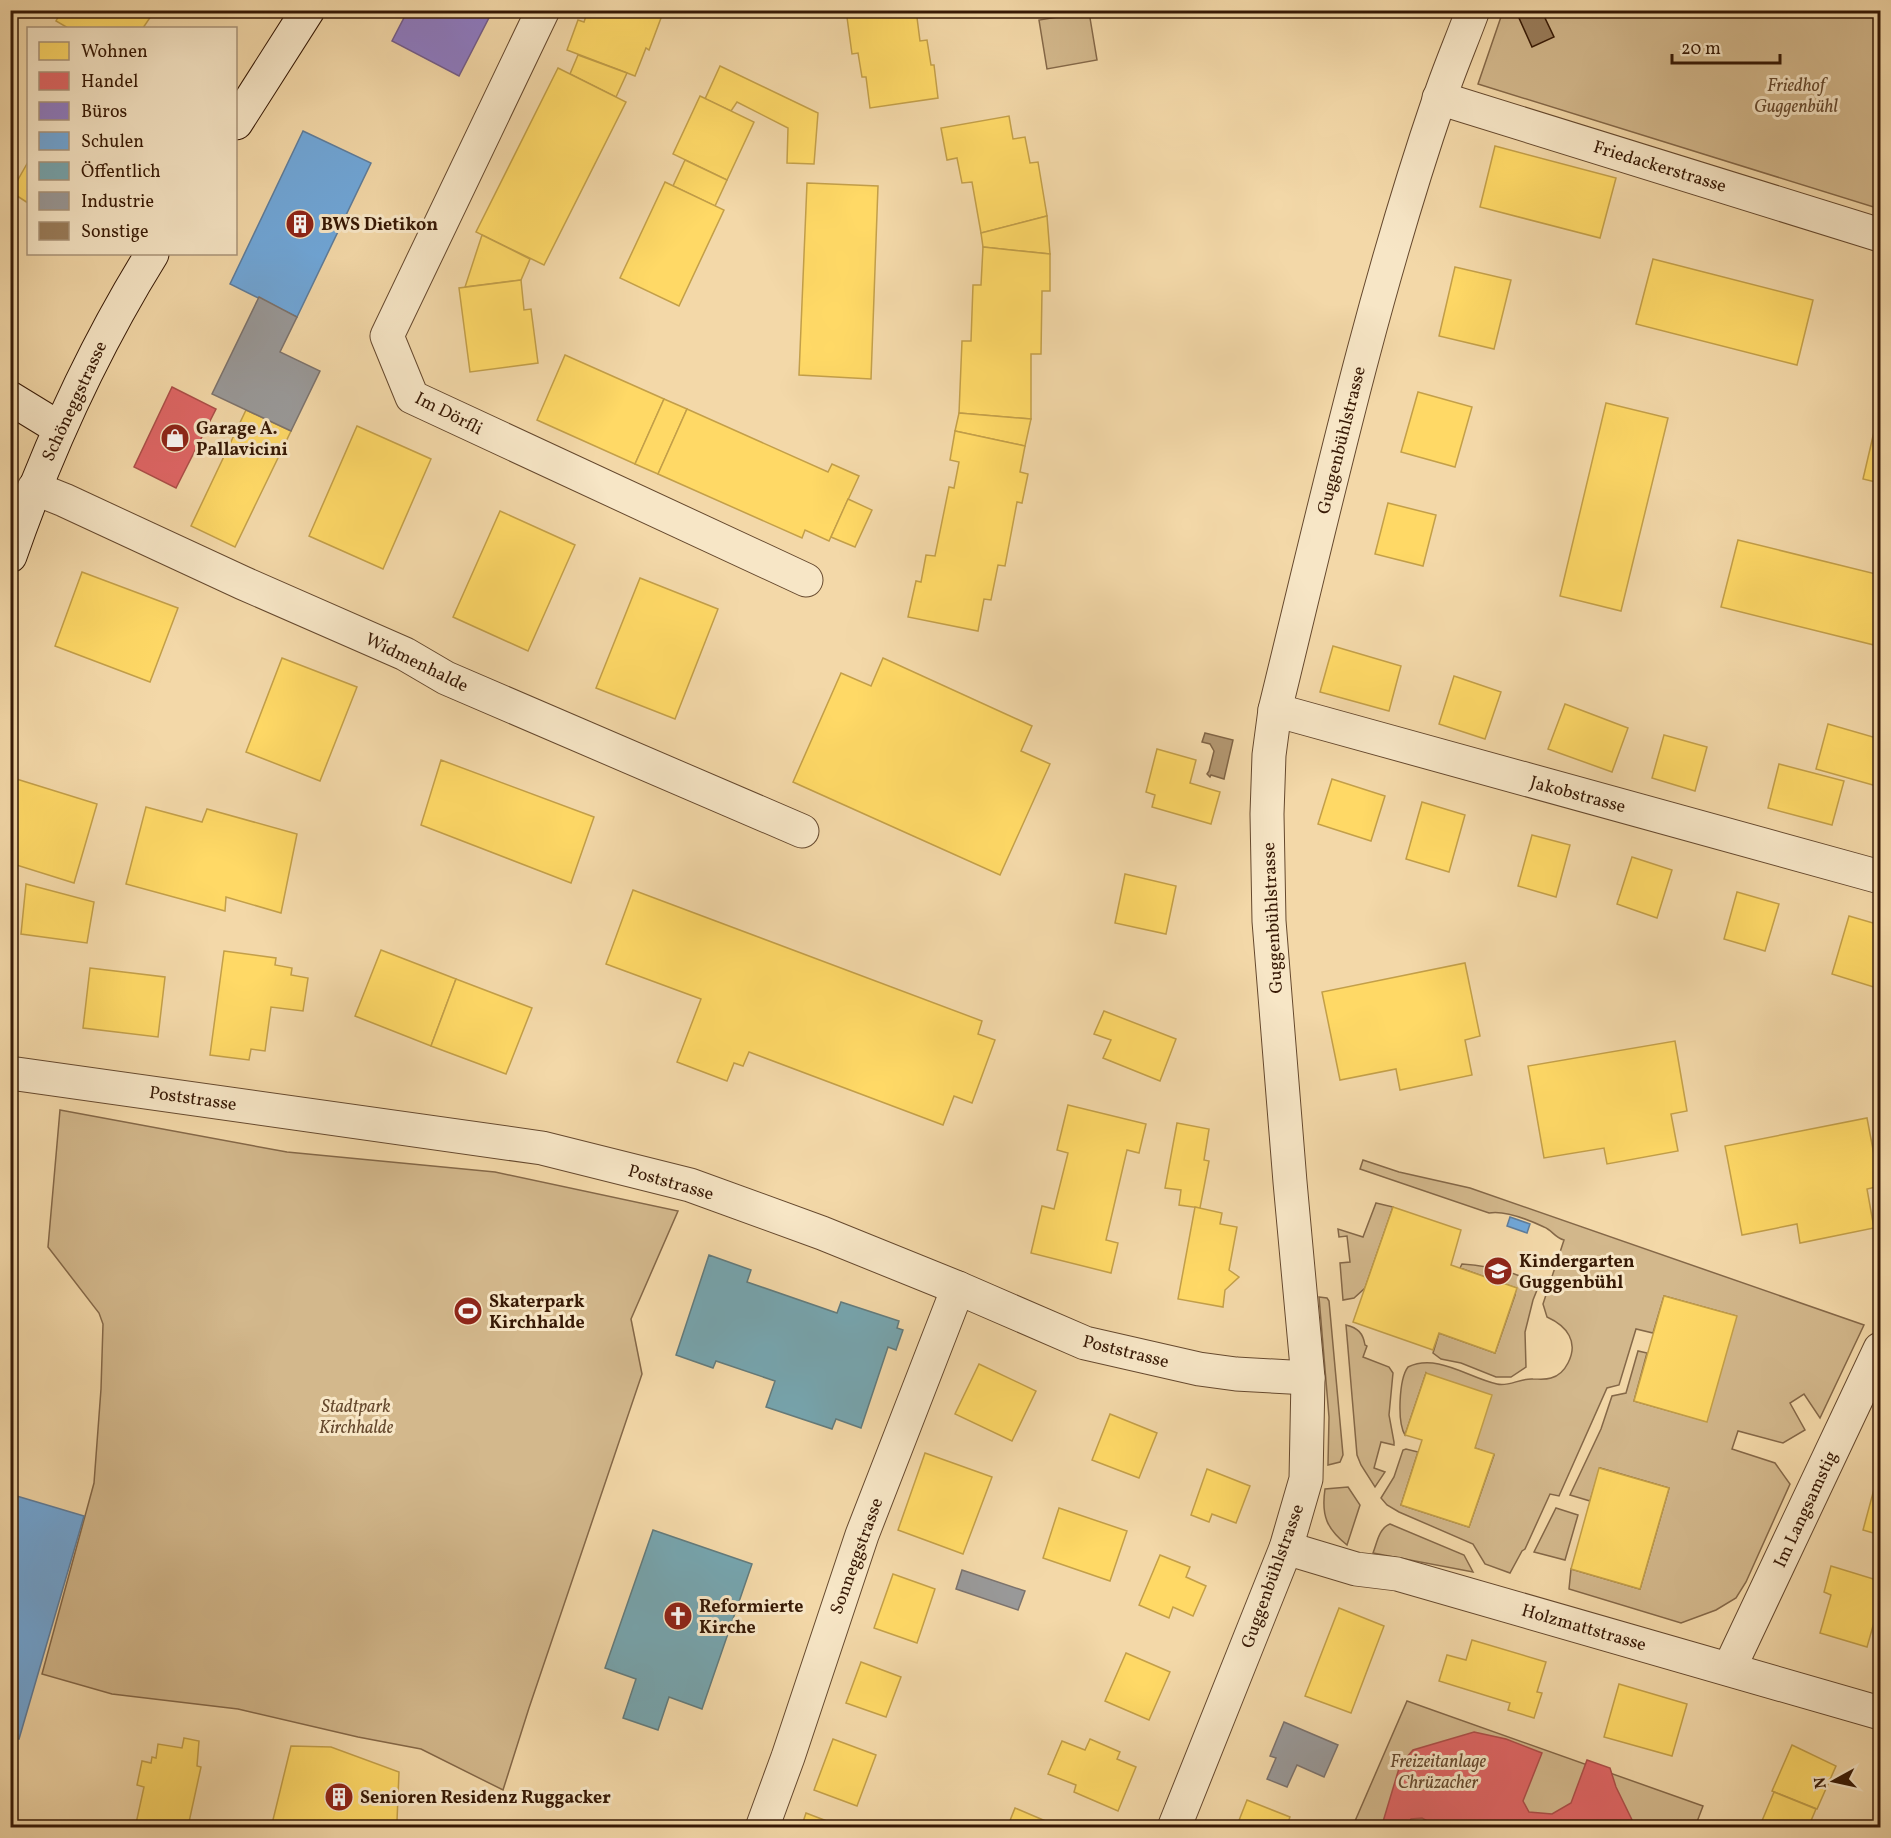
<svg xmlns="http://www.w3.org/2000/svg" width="1891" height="1838" viewBox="0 0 1891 1838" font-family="Vollkorn,serif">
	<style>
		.green { fill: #d3b88c; stroke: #856848; stroke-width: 1.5 }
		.water { fill: #b39771; stroke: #816546; stroke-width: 1.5 }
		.homes { fill: #ffd966; stroke: #c39f49; stroke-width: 1.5 }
		.shops { fill: #e06666; stroke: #ad4f49; stroke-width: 1.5 }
		.offices { fill: #8e7cc3; stroke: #745e8a; stroke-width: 1.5 }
		.schools { fill: #6fa8dc; stroke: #5e7d9c; stroke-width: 1.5 }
		.public { fill: #76a5af; stroke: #637b7c; stroke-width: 1.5 }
		.industry { fill: #999; stroke: #7c736d; stroke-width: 1.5 }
		.building { fill: #997c5a; stroke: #371905; stroke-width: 1.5 }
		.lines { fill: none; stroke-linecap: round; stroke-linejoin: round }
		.street-casing { stroke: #66492e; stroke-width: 35 }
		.secondary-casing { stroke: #371905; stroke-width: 35 }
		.street { stroke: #f7e6c6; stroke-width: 33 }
		.secondary { stroke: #f7e6c6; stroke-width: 33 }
		.labels { text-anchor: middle; stroke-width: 6; stroke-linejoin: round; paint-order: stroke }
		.park-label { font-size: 18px; font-style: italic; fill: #66492e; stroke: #f7e6c6 }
		.street-label { font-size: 18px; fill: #371905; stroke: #f7e6c6 }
		.poi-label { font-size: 18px; font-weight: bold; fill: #371905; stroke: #f7e6c6; text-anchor: start }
	</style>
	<rect width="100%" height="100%" fill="#f3d8a8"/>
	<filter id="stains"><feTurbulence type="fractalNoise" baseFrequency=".00333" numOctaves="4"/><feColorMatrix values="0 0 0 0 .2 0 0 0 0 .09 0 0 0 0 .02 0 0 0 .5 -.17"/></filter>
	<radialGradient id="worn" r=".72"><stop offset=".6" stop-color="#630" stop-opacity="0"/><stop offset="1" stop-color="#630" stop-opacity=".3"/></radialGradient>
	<g class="green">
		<polygon points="1503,11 1880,11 1880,209 1478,84"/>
		<polygon points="1089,12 1097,60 1047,69 1039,20"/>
		<polygon points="60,1110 287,1152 495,1172 678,1211 631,1319 642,1374 529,1708 503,1790 421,1749 358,1737 238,1709 112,1694 42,1674 94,1483 101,1389 103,1324 99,1313 48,1247"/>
		<path d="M 1363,1160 L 1399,1172 L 1470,1188 L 1864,1325 L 1820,1418 L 1804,1394 L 1790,1403 L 1805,1430 L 1783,1443 L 1738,1431 L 1732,1449 L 1775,1463 L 1790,1484 L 1746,1582 L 1736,1598 L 1716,1610 L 1681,1623 L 1569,1589 L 1571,1569 L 1640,1589 L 1669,1488 L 1600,1468 L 1590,1501 L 1570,1495 L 1601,1429 L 1612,1396 L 1626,1393 L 1638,1351 L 1647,1353 L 1634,1401 L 1706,1421 L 1736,1316 L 1664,1296 L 1653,1333 L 1636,1329 L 1619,1385 L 1607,1388 L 1559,1496 L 1550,1494 L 1525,1549 L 1522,1551 L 1510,1573 L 1485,1564 L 1473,1544 L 1399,1512 L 1387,1505 L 1381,1498 L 1394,1477 L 1403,1450 L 1406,1449 L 1418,1452 L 1401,1505 L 1469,1527 L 1494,1455 L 1475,1448 L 1426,1373 L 1405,1435 C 1397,1422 1399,1379 1408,1367 C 1437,1353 1469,1378 1497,1384 C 1509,1387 1520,1378 1533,1379 C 1539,1379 1545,1380 1551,1378 C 1559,1376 1564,1371 1568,1363 C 1579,1342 1567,1326 1547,1317 L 1543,1304 L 1564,1240 C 1555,1238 1552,1230 1544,1227 C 1529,1220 1505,1210 1489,1213 L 1360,1169 Z"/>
		<polygon points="1376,1203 1393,1207 1365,1288 1354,1298 1343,1300 1340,1263 1350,1262 1347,1236 1339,1237 1338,1229 1363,1237"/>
		<path d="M 1462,1264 C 1490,1266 1515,1271 1539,1285 L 1533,1300 L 1525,1332 L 1526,1367 L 1511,1377 L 1496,1377 L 1461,1363 L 1441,1359 L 1433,1353 L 1439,1333 L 1495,1353 L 1515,1295 L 1516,1288 L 1460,1268 Z"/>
		<polygon points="1319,1297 1327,1298 1329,1301 1343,1455 1340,1462 1328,1465 1329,1417"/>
		<path d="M 1346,1325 C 1358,1328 1363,1333 1365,1345 L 1367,1346 L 1363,1357 L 1389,1367 L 1393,1373 L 1389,1415 L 1394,1442 L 1394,1445 L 1381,1442 L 1374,1468 L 1385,1472 L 1375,1487 L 1361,1465 L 1357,1455 Z"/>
		<path d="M 1348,1487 L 1360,1505 L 1347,1545 C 1327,1529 1321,1516 1325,1489 Z"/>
		<polygon points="1556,1508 1578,1515 1565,1560 1534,1552"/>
		<path d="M 1390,1524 L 1464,1555 L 1473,1572 L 1373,1553 C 1377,1543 1379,1528 1390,1524 Z"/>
		<polygon points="1407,1701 1703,1806 1695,1827 1352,1828"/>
	</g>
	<polygon class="water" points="1205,733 1233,740 1224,779 1211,775 1210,777 1207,774 1209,771 1214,751 1210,744 1202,742"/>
	<g class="homes">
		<polygon points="62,10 181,10 178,15 151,16 143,28 68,28 56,21"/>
		<polygon points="588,10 664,10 649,50 646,48 635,76 567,50 578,20 584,22"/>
		<polygon points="846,10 916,10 920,41 927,40 931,65 934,65 938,98 870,108 866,77 862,77 858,53 852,54"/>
		<polygon points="578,55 627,73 616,97 570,74"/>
		<polygon points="720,66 818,113 814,164 787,163 788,128 737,102 731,111 705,99"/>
		<polygon points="558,68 626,102 544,265 476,232"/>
		<polygon points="700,96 754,122 727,180 673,154"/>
		<polygon points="1009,116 1013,139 1025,137 1030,163 1038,162 1047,216 981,233 972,182 962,183 957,158 947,160 941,128"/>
		<polygon points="1495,146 1616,178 1600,238 1480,207"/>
		<polygon points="685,160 727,180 715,206 673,186"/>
		<polygon points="28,162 28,203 11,192"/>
		<polygon points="665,182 724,210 679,306 620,278"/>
		<polygon points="807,183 878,186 871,379 799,375"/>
		<polygon points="1047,216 1050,254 983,247 981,233"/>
		<polygon points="482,235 530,259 521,280 465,287"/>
		<polygon points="983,247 1050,254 1050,291 1042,291 1041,354 1031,354 1031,419 959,413 962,341 971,341 973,285 981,285"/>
		<polygon points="1653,259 1813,300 1797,365 1636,324"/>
		<polygon points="1455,267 1511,280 1494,349 1439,336"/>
		<polygon points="521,280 524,310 531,309 538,363 470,372 459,288"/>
		<polygon points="565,355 664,399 635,464 537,420"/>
		<polygon points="1418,392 1472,407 1455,467 1401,452"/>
		<polygon points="664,399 687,409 658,474 635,464"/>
		<polygon points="1606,403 1668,418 1621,611 1560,596"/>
		<polygon points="1880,406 1880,483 1863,479"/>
		<polygon points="687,409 828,472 832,464 859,476 829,541 805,530 802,538 658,474"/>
		<polygon points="246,410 291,431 235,547 191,526"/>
		<polygon points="959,413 1031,419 1025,446 955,431"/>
		<polygon points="357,426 431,459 383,569 309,536"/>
		<polygon points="955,431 1025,446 1020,472 1028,474 1022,503 1017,502 1005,566 998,565 991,600 984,599 978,631 908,617 916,581 921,582 926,555 935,556 949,487 954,488 959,462 950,460"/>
		<polygon points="848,499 872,510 855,547 831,537"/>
		<polygon points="1388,503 1436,515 1423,566 1375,554"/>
		<polygon points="500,511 575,545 528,651 453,617"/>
		<polygon points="1738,540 1880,575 1880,638 1878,646 1721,607"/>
		<polygon points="82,572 178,608 150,682 55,646"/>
		<polygon points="640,578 718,609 675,719 596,688"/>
		<polygon points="1333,646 1401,666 1389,711 1320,692"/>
		<polygon points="282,658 357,687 320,781 246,752"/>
		<polygon points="883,658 1032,726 1021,751 1050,764 1000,875 793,782 841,673 871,686"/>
		<polygon points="1454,676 1501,692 1485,739 1439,724"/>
		<polygon points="1565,704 1628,728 1612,772 1548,749"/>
		<polygon points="1828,724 1880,739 1880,787 1816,769"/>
		<polygon points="1664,735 1707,747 1695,791 1652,778"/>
		<polygon points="1157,749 1196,760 1190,783 1220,792 1211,824 1152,807 1155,795 1146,792"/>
		<polygon points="441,760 594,817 571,883 421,825"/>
		<polygon points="1779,764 1844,781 1832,825 1768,808"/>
		<polygon points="10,777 97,804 74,883 10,863"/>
		<polygon points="1332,779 1385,796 1371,841 1318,824"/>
		<polygon points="1422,802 1465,815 1449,872 1406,859"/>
		<polygon points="146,807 202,822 207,809 297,834 281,913 226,897 225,911 126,884"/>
		<polygon points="1532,835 1570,845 1556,897 1518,886"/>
		<polygon points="1632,857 1672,870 1657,918 1617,904"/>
		<polygon points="1125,874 1176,886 1166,934 1115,923"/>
		<polygon points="26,884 94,902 87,943 21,934"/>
		<polygon points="633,890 982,1021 978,1034 995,1040 972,1103 954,1096 943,1125 749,1052 743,1066 734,1063 727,1081 677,1062 701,999 606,964"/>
		<polygon points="1737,892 1779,904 1765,951 1724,939"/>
		<polygon points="1849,916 1880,925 1880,989 1832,974"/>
		<polygon points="381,950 456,979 431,1046 355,1016"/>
		<polygon points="224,951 276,958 275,965 292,968 291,975 308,978 303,1011 271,1007 265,1051 251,1049 249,1060 210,1055"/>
		<polygon points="1465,963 1480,1036 1465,1040 1472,1075 1400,1090 1396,1069 1340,1080 1322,992"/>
		<polygon points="90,968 165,977 158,1037 83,1028"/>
		<polygon points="456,979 532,1008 506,1074 431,1046"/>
		<polygon points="1104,1011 1176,1039 1160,1081 1103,1058 1111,1040 1094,1034"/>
		<polygon points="1675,1041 1687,1111 1671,1114 1678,1151 1607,1164 1604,1148 1544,1158 1528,1066"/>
		<polygon points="1068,1105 1146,1124 1139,1153 1127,1150 1106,1240 1118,1243 1111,1273 1031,1253 1042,1206 1054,1209 1068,1153 1057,1150"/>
		<polygon points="1867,1118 1880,1186 1867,1189 1874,1228 1800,1243 1797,1224 1742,1235 1725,1146"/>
		<polygon points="1177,1123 1209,1129 1204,1160 1209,1161 1200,1208 1179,1205 1181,1190 1165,1188"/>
		<polygon points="1195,1207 1222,1213 1220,1224 1237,1227 1229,1270 1239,1277 1225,1290 1223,1307 1178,1299"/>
		<polygon points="1393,1207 1461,1230 1451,1265 1517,1288 1495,1353 1439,1333 1433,1350 1353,1322"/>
		<polygon points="1664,1296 1737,1316 1707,1422 1634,1401"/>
		<polygon points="979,1364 1036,1391 1012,1441 955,1414"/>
		<polygon points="1426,1373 1492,1395 1475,1448 1494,1454 1469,1527 1401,1505 1422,1440 1405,1435"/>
		<polygon points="1110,1414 1157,1433 1139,1478 1092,1460"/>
		<polygon points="925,1453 992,1477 963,1554 898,1530"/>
		<polygon points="1880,1467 1880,1535 1863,1530"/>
		<polygon points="1599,1468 1669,1488 1640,1589 1571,1569"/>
		<polygon points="1207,1469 1250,1486 1236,1523 1212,1514 1209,1522 1191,1515"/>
		<polygon points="1059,1508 1127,1531 1110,1581 1043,1558"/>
		<polygon points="1160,1555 1190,1567 1186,1577 1206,1586 1193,1616 1173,1607 1169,1618 1139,1605"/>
		<polygon points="1831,1566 1880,1581 1880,1605 1879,1605 1867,1647 1820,1633 1831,1595 1824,1592"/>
		<polygon points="893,1574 935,1589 917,1643 874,1628"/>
		<polygon points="1339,1608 1384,1626 1351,1713 1305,1696"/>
		<polygon points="1472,1640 1546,1662 1537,1692 1542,1693 1534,1718 1508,1710 1510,1703 1439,1681 1447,1655 1466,1660"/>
		<polygon points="1126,1653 1170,1672 1149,1720 1105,1701"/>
		<polygon points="861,1662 901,1677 886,1717 846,1703"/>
		<polygon points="1619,1684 1687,1704 1672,1756 1604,1737"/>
		<polygon points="184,1738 199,1741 197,1766 201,1767 189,1822 198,1824 198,1828 135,1828 144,1787 137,1785 142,1761 151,1763 152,1757 156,1758 158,1744 182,1748"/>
		<polygon points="833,1739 876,1755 857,1806 814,1790"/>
		<polygon points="1090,1739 1120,1752 1117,1759 1136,1767 1118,1811 1074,1792 1076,1785 1048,1774 1062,1741 1085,1750"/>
		<polygon points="1792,1745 1836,1766 1817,1809 1772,1791"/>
		<polygon points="291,1746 331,1747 399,1772 397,1821 394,1828 271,1828"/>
		<polygon points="1774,1792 1816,1809 1808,1828 1759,1828"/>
		<polygon points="1247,1800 1290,1817 1286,1828 1236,1828"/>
		<polygon points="1015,1808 1062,1828 1007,1828"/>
		<polygon points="806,1813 845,1828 801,1828"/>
	</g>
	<g class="shops">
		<polygon points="172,387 216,409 176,488 134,467"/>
		<polygon points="1474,1732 1506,1739 1542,1753 1523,1801 1529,1812 1552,1814 1571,1803 1587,1760 1610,1768 1616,1787 1636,1828 1440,1828 1422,1818 1411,1819 1406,1828 1387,1828 1382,1825 1400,1765 1413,1750"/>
	</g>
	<polygon class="offices" points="408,10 493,10 459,76 392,41"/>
	<g class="schools">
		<polygon points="303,131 371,163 297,317 230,284"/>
		<polygon points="1510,1217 1530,1224 1527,1233 1507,1226"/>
		<polygon points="10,1494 84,1516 19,1739 10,1737"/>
	</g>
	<g class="public">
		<polygon points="709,1255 751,1270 747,1282 837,1313 841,1302 899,1321 897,1328 903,1330 896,1350 888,1347 861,1428 836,1419 832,1429 766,1407 775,1381 716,1361 713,1368 676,1355"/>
		<polygon points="653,1530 752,1564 702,1709 669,1697 658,1730 623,1718 636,1679 605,1668"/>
	</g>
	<g class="industry">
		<polygon points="259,297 297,317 280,352 320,371 291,431 212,394"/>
		<polygon points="962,1570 1025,1591 1018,1610 956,1589"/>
		<polygon points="1284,1722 1338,1745 1324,1777 1297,1765 1287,1787 1267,1779 1276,1758 1270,1756"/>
	</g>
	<polygon class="building" points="1535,10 1562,10 1545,18 1554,37 1532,47 1519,18"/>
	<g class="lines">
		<g class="street-casing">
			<g id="street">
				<polyline points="543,10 387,336 412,397 806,580"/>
				<polyline points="1439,98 1880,235"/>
				<polyline points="34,488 64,500 243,583 405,654 446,678 802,831"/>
				<polyline points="1275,710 1880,877"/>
				<polyline points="10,1073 542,1148 690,1185 822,1233 958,1288 1085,1343 1199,1369 1236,1374 1308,1378"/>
				<polyline points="1286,1548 1356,1569 1397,1574 1880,1713"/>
				<polyline points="1729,1669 1880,1349"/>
				<polyline points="762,1828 788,1757 862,1535 958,1288"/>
				<path d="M 1174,1828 L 1286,1548 L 1306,1479 L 1308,1378 L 1290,1182 L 1269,921 L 1267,814 L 1269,755 L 1275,710 C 1325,506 1371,299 1439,100 C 1449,70 1462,40 1473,10"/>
			</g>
		</g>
		<g class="secondary-casing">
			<g id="secondary">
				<polyline points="236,123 308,10"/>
				<polyline points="10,398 59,428"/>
				<path d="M 10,556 C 47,450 93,349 152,254"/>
			</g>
		</g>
		<use href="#street" class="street"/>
		<use href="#secondary" class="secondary"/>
	</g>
	<defs>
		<g id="building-disc" transform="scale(1.5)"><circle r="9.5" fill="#8f2418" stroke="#f7e6c6"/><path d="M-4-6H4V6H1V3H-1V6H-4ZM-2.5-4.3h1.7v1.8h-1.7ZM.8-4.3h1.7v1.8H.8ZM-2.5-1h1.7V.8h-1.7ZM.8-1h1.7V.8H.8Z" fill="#fff"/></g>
		<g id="shop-disc" transform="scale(1.5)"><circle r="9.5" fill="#8f2418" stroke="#f7e6c6"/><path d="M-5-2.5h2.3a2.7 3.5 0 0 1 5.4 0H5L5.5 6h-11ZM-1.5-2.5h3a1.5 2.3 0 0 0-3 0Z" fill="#fff"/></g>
		<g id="school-disc" transform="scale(1.5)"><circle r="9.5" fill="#8f2418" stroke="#f7e6c6"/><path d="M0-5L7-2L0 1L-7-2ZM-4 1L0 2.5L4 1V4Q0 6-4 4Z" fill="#fff"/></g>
		<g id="stadium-disc" transform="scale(1.5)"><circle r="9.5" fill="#8f2418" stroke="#f7e6c6"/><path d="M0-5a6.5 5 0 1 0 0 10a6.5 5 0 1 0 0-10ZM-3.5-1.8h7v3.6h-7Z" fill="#fff"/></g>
		<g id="church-disc" transform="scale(1.5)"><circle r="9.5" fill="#8f2418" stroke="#f7e6c6"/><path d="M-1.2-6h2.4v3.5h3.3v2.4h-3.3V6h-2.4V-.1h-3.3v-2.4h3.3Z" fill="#fff"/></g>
	</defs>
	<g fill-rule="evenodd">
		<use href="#building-disc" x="300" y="224"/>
		<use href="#shop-disc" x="175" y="438"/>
		<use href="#school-disc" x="1498" y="1271"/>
		<use href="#stadium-disc" x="468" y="1311"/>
		<use href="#church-disc" x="678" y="1616"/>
		<use href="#building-disc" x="339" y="1797"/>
	</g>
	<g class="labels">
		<g class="park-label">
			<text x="1796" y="91">Friedhof<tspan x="1796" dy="21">Guggenbühl</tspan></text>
			<text x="356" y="1412">Stadtpark<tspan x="356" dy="21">Kirchhalde</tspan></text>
			<text x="1438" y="1767">Freizeitanlage<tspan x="1438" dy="21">Chrüzacher</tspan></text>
		</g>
		<g class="street-label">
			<text transform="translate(1660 166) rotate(17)" y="6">Friedackerstrasse</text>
			<text transform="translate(74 401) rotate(-65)" y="6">Schöneggstrasse</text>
			<text transform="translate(449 413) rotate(27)" y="6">Im Dörfli</text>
			<text transform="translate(1341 440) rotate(-76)" y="6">Guggenbühlstrasse</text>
			<text transform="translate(417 662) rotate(26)" y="6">Widmenhalde</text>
			<text transform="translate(1578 794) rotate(15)" y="6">Jakobstrasse</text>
			<text transform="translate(1272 918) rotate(-93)" y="6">Guggenbühlstrasse</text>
			<text transform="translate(193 1098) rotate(8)" y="6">Poststrasse</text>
			<text transform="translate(671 1182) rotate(16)" y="6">Poststrasse</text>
			<text transform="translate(1126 1351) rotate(14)" y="6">Poststrasse</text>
			<text transform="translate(1805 1509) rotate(-65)" y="6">Im Langsamstig</text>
			<text transform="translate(856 1556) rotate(-70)" y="6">Sonneggstrasse</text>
			<text transform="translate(1272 1576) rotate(-70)" y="6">Guggenbühlstrasse</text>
			<text transform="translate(1584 1627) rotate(16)" y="6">Holzmattstrasse</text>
		</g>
		<g class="poi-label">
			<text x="321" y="230">BWS Dietikon</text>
			<text x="196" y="434">Garage A.<tspan x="196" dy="21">Pallavicini</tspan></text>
			<text x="1519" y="1267">Kindergarten<tspan x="1519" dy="21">Guggenbühl</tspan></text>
			<text x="489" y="1307">Skaterpark<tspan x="489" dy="21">Kirchhalde</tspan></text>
			<text x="699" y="1612">Reformierte<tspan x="699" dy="21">Kirche</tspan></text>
			<text x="360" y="1803">Senioren Residenz Ruggacker</text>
		</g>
	</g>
	<rect width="1891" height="1838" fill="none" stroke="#f3d8a8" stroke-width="36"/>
	<rect x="12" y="12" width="1867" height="1814" fill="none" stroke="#371905" stroke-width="3"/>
	<rect x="18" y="18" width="1855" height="1802" fill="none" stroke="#371905" stroke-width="1.5"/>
	<rect x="27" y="27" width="210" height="228" fill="#f7e6c6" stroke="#aa9479" stroke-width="1.5"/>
	<rect x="39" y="42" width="30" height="18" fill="#ffd966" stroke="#aa9479" stroke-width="1.5"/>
	<text x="81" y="57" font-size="18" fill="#371905">Wohnen</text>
	<rect x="39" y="72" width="30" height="18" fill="#e06666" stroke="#aa9479" stroke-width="1.5"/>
	<text x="81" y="87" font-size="18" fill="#371905">Handel</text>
	<rect x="39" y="102" width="30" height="18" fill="#8e7cc3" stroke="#aa9479" stroke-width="1.5"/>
	<text x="81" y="117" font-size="18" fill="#371905">Büros</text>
	<rect x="39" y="132" width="30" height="18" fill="#6fa8dc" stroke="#aa9479" stroke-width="1.5"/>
	<text x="81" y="147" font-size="18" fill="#371905">Schulen</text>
	<rect x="39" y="162" width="30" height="18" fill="#76a5af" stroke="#aa9479" stroke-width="1.5"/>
	<text x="81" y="177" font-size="18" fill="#371905">Öffentlich</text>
	<rect x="39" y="192" width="30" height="18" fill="#999999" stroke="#aa9479" stroke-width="1.5"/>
	<text x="81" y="207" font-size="18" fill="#371905">Industrie</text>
	<rect x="39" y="222" width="30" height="18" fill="#997c5a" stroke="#aa9479" stroke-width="1.5"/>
	<text x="81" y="237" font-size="18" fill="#371905">Sonstige</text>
	<g transform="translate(1834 1781) rotate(262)" stroke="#f7e6c6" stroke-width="4.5" paint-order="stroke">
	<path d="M0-4.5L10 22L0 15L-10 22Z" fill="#371905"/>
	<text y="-9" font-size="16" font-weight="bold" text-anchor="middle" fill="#371905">N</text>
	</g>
	<path d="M1672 54v9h108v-9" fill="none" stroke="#371905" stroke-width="3"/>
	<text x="1681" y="54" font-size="18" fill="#371905" stroke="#f7e6c6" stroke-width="4.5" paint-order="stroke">20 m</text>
	<rect width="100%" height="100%" filter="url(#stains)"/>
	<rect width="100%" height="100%" fill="url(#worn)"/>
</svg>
